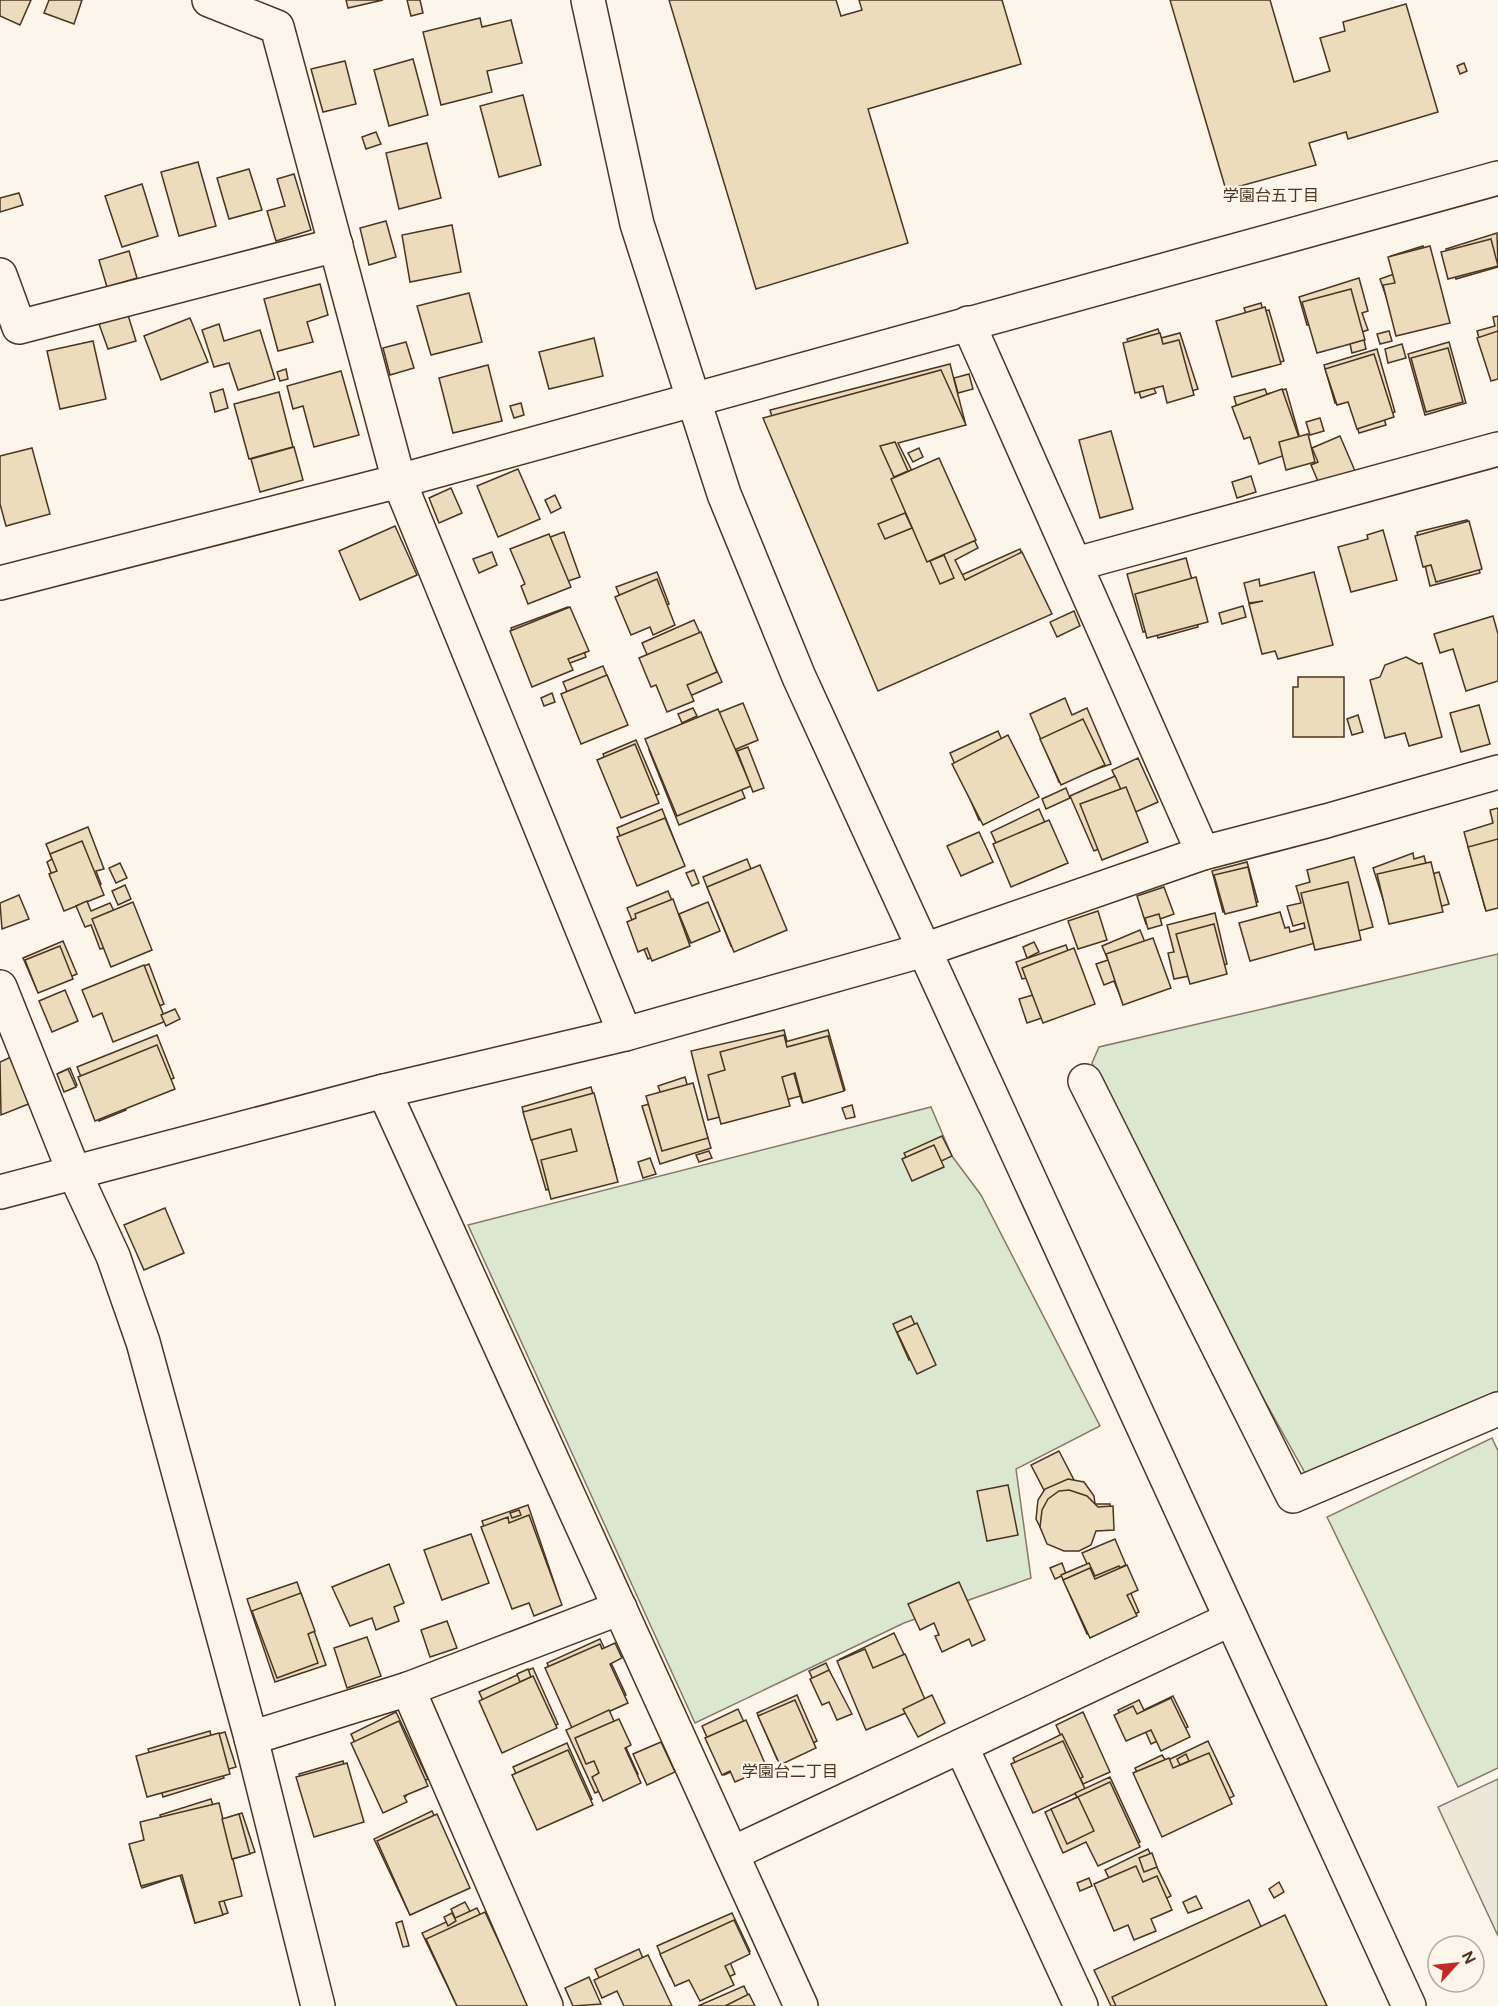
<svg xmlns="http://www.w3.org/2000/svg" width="1498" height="2006" viewBox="0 0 1498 2006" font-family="'DM Sans','Noto Sans JP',sans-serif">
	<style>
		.green { fill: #dce7d0; stroke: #887966; stroke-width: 1.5 }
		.parking { fill: #ede7d9; stroke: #887966; stroke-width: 1.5 }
		.building { fill: #ecdcbc; stroke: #4a3520; stroke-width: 1.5 }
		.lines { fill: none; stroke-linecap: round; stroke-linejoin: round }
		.minor-casing { stroke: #4a3520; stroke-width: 36 }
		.minor { stroke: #fbf6e9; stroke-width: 33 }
		.labels { text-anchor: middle; stroke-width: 4.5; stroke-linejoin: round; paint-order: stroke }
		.neighbourhood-label { font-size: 16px; fill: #4a3520; stroke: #fbf6e9 }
	</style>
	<rect width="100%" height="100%" fill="#fbf6e9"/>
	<g class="green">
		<polygon points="1498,954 1498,1409 1314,1489 1190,1267 1092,1063 1099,1047"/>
		<polygon points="931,1107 952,1156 981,1195 1100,1426 1016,1469 1031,1578 904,1623 695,1723 468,1225"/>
		<polygon points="1492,1438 1498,1451 1498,1768 1458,1787 1327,1517"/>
	</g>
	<polygon class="parking" points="1498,1779 1498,1936 1438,1807"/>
	<g class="building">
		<polygon points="0,0 31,0 20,25 0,16"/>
		<polygon points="49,0 82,0 74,24 44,13"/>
		<polygon points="346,0 383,0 348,8"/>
		<polygon points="407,0 420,0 423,13 411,16"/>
		<polygon points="669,0 836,0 841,16 862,10 859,0 1002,0 1021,64 868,109 908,243 756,289"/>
		<polygon points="1170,0 1270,0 1294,82 1330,71 1320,38 1345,31 1343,22 1406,4 1438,112 1348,139 1346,132 1309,143 1316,165 1226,190"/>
		<polygon points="480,18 482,27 511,20 522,63 487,71 492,92 441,105 423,32"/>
		<polygon points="413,59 428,115 389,126 374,70"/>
		<polygon points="345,61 356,104 323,112 311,69"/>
		<polygon points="1464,63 1467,71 1460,74 1457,66"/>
		<polygon points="523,95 541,165 499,177 480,106"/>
		<polygon points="376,132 381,144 366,149 362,137"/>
		<polygon points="427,143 441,198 399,209 386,153"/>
		<polygon points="198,162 216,226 179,236 161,172"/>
		<polygon points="249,169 262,210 229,219 217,178"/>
		<polygon points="294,174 311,230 276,241 267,211 285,206 277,179"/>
		<polygon points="142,184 158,236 122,247 105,196"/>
		<polygon points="19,193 23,205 0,212 0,198"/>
		<polygon points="386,221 396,257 369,265 360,228"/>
		<polygon points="452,225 461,272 410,282 402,235"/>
		<polygon points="1497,233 1498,267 1456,279 1446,249"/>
		<polygon points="1491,239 1498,266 1448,279 1441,252"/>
		<polygon points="1423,246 1447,318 1399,334 1380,279 1397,273 1391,256"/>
		<polygon points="1430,246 1450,323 1396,336 1383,285 1395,283 1388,257"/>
		<polygon points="129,251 137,278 107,287 99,260"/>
		<polygon points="1359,278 1368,311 1362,313 1368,330 1318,346 1311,324 1307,325 1299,297"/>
		<polygon points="320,284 328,315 307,322 313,342 278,351 264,299"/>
		<polygon points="1351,289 1365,340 1317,353 1302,302"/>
		<polygon points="469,293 482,342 431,355 417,306"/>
		<polygon points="1261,303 1263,311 1269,310 1284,361 1232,375 1218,325 1247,317 1244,308"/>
		<polygon points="1265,307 1281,364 1232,377 1216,321"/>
		<polygon points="128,315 136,341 108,349 99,324"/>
		<polygon points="1498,316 1498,378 1491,380 1477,331 1495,326 1493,317"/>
		<polygon points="190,318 208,362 161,380 144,336"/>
		<polygon points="219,324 224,341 260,330 275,379 238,390 229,363 214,367 202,330"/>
		<polygon points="1158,329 1161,338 1180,333 1198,389 1172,397 1166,379 1152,384 1156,393 1141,398 1125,349 1130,347 1127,339"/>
		<polygon points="1389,331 1392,341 1380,344 1377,334"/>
		<polygon points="1498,331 1498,379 1491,381 1477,338"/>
		<polygon points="1160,333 1163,344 1179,340 1194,395 1167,403 1163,386 1135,393 1123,343"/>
		<polygon points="594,338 603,376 549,389 539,352"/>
		<polygon points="1364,340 1366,349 1352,353 1350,344"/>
		<polygon points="93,341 106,399 60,409 47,351"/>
		<polygon points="406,342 414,368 390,375 383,348"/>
		<polygon points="1449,342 1466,403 1425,415 1408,354"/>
		<polygon points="1402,344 1406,358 1388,363 1385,349"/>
		<polygon points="1448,348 1463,402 1426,412 1411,358"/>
		<polygon points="1377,349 1395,412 1383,415 1386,425 1359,433 1348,399 1335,403 1324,365"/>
		<polygon points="1374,354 1394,417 1357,429 1348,402 1337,405 1325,369"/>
		<polygon points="950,364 965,422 847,454 910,598 1020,549 1046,607 879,681 788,471 770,410"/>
		<polygon points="488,365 502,421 453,433 439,378"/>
		<polygon points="286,369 288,379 280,381 277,372"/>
		<polygon points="941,370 966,425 898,443 912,471 935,460 978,548 955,560 965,580 1022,552 1052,614 878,691 763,418"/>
		<polygon points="341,371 359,435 314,447 303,406 293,409 287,386"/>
		<polygon points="969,374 973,389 958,393 954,378"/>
		<polygon points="223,389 228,408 215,412 210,393"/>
		<polygon points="1265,389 1267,394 1286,389 1299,435 1258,446 1251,422 1242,425 1234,397"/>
		<polygon points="1282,389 1303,449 1259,464 1250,437 1244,439 1232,407"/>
		<polygon points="279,392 293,447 249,459 234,404"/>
		<polygon points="521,403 524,415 514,418 510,406"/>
		<polygon points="1320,418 1324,431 1310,435 1306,422"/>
		<polygon points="1111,431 1133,509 1100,518 1079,440"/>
		<polygon points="1308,434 1315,462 1286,470 1279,442"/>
		<polygon points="1340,436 1355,471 1320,486 1311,465 1318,462 1312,448"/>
		<polygon points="895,442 908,471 894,477 880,446"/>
		<polygon points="294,447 303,480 260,492 251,459"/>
		<polygon points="32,448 50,514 6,526 0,504 0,456"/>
		<polygon points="919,448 923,457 913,462 908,453"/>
		<polygon points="939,458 976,540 927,562 891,479"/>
		<polygon points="518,469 540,519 498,537 477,486"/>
		<polygon points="1251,476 1256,492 1237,498 1232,482"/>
		<polygon points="451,488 462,513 439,523 429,498"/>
		<polygon points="555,495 561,508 551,513 545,500"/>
		<polygon points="905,513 912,528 885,539 878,524"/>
		<polygon points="1467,520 1480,573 1430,586 1417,532"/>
		<polygon points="1469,521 1482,569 1436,582 1431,565 1423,567 1415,536"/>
		<polygon points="395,526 417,575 360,600 339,551"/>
		<polygon points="1383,530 1397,580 1351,592 1338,547 1368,539 1367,535"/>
		<polygon points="564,532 580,577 539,591 523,547"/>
		<polygon points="549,534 571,587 528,604 521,586 525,584 510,549"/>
		<polygon points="492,552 497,565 479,573 473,559"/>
		<polygon points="944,555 954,578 940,584 930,561"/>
		<polygon points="1186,558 1203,620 1197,621 1198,627 1158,638 1155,629 1143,632 1127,574"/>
		<polygon points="657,572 669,604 629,619 616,587"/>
		<polygon points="1314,572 1333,645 1278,659 1275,651 1262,654 1249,604 1263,601 1249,603 1244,583 1259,579 1260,586"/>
		<polygon points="1196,577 1208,622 1147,638 1135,594"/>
		<polygon points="657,579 675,625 653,635 650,627 631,635 615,597"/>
		<polygon points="1243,606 1246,617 1222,624 1219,613"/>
		<polygon points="568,607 586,657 530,678 511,628"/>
		<polygon points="570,607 589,651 568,659 573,670 532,687 510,631"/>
		<polygon points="1074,611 1080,626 1057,637 1050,622"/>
		<polygon points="1493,616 1498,634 1498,681 1466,691 1453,649 1440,653 1434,634"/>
		<polygon points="694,620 722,682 669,705 642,643"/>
		<polygon points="701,632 717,672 687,685 694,701 667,712 656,685 651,687 639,658"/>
		<polygon points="1406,657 1419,664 1422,663 1442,737 1409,746 1405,733 1385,738 1370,680 1380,677 1385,665"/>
		<polygon points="603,666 623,715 583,731 563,682"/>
		<polygon points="607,675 628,725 581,744 561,694"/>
		<polygon points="1298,677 1344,677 1344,737 1293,737 1293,687 1298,687"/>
		<polygon points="552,693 555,702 544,706 541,698"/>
		<polygon points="1065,698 1072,715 1087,708 1111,764 1059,782 1030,714"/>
		<polygon points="743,703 758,740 727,753 745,798 679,825 649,750 675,739 689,773 696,770 680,728"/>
		<polygon points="1479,705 1490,744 1461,752 1450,713"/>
		<polygon points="693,708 697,716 682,723 678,714"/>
		<polygon points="718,709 751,786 677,816 645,739"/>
		<polygon points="1358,715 1363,732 1352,735 1347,719"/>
		<polygon points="1083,719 1105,765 1061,785 1040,739"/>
		<polygon points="998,731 1028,798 979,820 950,753"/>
		<polygon points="1008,735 1039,797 983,825 952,764"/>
		<polygon points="636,740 659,794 625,808 603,754"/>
		<polygon points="635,744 659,803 621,818 597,760"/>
		<polygon points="748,747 764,788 753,792 737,751"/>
		<polygon points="1138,758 1158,802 1131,814 1112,770"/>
		<polygon points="1115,776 1139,831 1094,851 1070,796"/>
		<polygon points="1126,787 1148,842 1102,860 1080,804"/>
		<polygon points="1066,788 1070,798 1046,809 1042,799"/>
		<polygon points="1498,808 1498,904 1485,908 1464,832 1493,823 1490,810"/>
		<polygon points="662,809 682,859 636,877 617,828"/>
		<polygon points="1039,809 1057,850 1040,859 1044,867 1026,875 1022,865 1009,871 991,832"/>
		<polygon points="665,818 685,866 637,886 617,837"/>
		<polygon points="1049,820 1068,863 1011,887 993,844"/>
		<polygon points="88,827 104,869 96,871 101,884 61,899 47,862 52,859 46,844"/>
		<polygon points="979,832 993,862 961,876 947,846"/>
		<polygon points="1498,839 1498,908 1486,911 1468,847"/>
		<polygon points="82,841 104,895 64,911 49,874 57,871 50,854"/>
		<polygon points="1413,853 1414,859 1424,856 1429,875 1439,872 1449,904 1390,921 1373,868"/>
		<polygon points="1354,857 1373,927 1250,961 1239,923 1280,912 1285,928 1289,927 1290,932 1305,928 1304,923 1293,926 1287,906 1301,903 1296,886 1310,882 1307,870"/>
		<polygon points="747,859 775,928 731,946 703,877"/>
		<polygon points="1247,862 1258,902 1223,912 1212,871"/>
		<polygon points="1431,862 1443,912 1389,924 1377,874"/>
		<polygon points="120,863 127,878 116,883 109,868"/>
		<polygon points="760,865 787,930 734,952 707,887"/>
		<polygon points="1248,867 1257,906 1225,914 1214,875"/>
		<polygon points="694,870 699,883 692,886 686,873"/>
		<polygon points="1348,882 1361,940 1315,950 1301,893"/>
		<polygon points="125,885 131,899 118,905 112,891"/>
		<polygon points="1164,887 1174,914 1146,924 1137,896"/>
		<polygon points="668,891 689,942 648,959 627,908"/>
		<polygon points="19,895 29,919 2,929 0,903"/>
		<polygon points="673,899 690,946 652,961 647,948 638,952 627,922 636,918 635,914"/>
		<polygon points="87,901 91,911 110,903 114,911 128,905 144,946 109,960 104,948 100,949 91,925 85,927 76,906"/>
		<polygon points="133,902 152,950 111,967 92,919"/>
		<polygon points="708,902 720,931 691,943 679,914"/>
		<polygon points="1098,911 1107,940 1078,949 1068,921"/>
		<polygon points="1215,913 1227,964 1212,968 1214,976 1195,981 1194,975 1174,979 1168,953 1174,952 1167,925"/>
		<polygon points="1159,914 1162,925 1148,929 1145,918"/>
		<polygon points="1214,924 1227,974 1190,984 1176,934"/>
		<polygon points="1140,930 1161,982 1142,989 1144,995 1123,1003 1114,981 1104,985 1096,964 1108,960 1102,946"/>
		<polygon points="1153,938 1171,988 1123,1005 1106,954"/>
		<polygon points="63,941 77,974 37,990 23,958"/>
		<polygon points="1034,942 1039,952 1027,958 1023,947"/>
		<polygon points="1066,945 1086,1003 1027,1023 1019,999 1033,995 1027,978 1022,979 1016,962"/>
		<polygon points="60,946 73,979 38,993 25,960"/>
		<polygon points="1074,948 1095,1004 1043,1023 1022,968"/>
		<polygon points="149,964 164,1004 143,1013 147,1024 114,1037 100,1003 91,1006 84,990"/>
		<polygon points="144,965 166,1021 113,1042 102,1013 93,1017 82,990"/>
		<polygon points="65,990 78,1021 52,1032 39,1001"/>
		<polygon points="175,1009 180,1019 166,1026 161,1015"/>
		<polygon points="784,1030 801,1096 708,1120 691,1051"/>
		<polygon points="828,1030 845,1090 802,1102 785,1042"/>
		<polygon points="157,1035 174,1078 145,1089 147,1096 124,1105 126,1110 99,1121 77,1067"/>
		<polygon points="784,1035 787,1047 828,1036 844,1091 803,1103 795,1073 782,1077 790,1106 721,1124 708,1075 725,1070 720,1052"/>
		<polygon points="157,1045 175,1089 95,1121 78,1077"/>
		<polygon points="13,1056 31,1103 1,1115 0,1062"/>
		<polygon points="70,1068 77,1085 65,1090 59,1073"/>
		<polygon points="68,1069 76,1087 64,1092 57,1074"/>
		<polygon points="685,1077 689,1091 693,1089 711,1148 660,1164 642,1106 663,1100 658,1086"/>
		<polygon points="693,1083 708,1138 662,1151 646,1096"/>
		<polygon points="591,1087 615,1170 546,1190 522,1107"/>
		<polygon points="594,1093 618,1182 551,1199 541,1160 577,1151 571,1129 531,1140 523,1112"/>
		<polygon points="852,1105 855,1117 846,1119 842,1108"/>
		<polygon points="942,1136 952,1156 914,1174 904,1153"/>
		<polygon points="934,1145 944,1167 912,1181 902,1159"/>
		<polygon points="709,1151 712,1158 699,1162 696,1155"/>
		<polygon points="650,1158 656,1174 643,1178 638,1162"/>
		<polygon points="165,1208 184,1253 144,1270 124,1225"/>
		<polygon points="911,1316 927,1352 909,1360 893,1324"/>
		<polygon points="917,1323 936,1365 917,1374 897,1332"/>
		<polygon points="1059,1451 1075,1482 1047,1496 1031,1465"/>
		<polygon points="1068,1479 1084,1482 1094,1496 1095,1504 1110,1504 1111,1527 1094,1529 1088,1540 1075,1546 1058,1548 1044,1535 1036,1519 1038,1500 1045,1489"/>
		<polygon points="1008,1485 1018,1535 987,1541 977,1491"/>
		<polygon points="1069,1490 1087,1496 1098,1507 1113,1506 1114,1530 1096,1531 1091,1545 1079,1551 1064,1551 1047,1544 1040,1527 1042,1510 1048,1499 1059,1491"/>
		<polygon points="528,1505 558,1594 531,1603 527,1590 509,1597 482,1521"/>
		<polygon points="519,1510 521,1515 512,1518 510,1513"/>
		<polygon points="529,1515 562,1605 534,1616 529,1603 512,1609 481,1527 508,1517 509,1523"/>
		<polygon points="471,1534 489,1583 442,1600 424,1550"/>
		<polygon points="1115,1539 1126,1565 1094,1579 1082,1553"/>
		<polygon points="1062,1563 1066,1574 1055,1579 1050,1568"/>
		<polygon points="1089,1563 1095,1576 1119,1566 1139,1612 1087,1634 1061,1575"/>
		<polygon points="389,1564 404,1603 394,1607 399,1621 376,1630 372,1618 350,1626 332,1587"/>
		<polygon points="1127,1565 1138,1590 1127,1595 1137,1616 1090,1638 1063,1580 1090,1568 1095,1579"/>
		<polygon points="297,1582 326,1665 275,1682 247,1599"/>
		<polygon points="959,1582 985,1640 972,1646 969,1639 942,1652 935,1636 939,1635 934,1623 920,1630 908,1604"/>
		<polygon points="301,1593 315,1631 308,1634 318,1663 277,1678 252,1611"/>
		<polygon points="447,1621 457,1648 430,1657 421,1630"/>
		<polygon points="894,1633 922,1693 868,1718 840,1659"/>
		<polygon points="367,1637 381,1676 347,1688 334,1648"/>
		<polygon points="600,1639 626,1695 573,1719 547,1663"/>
		<polygon points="615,1643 622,1658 610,1664 628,1703 572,1728 545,1668 600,1644 602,1649"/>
		<polygon points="865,1649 873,1668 905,1654 927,1704 866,1730 837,1661"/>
		<polygon points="826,1663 836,1686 819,1693 809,1671"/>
		<polygon points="533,1668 558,1724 505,1748 479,1692"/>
		<polygon points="528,1669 531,1677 520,1682 517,1674"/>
		<polygon points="829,1670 852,1714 837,1720 829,1702 822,1705 810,1679"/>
		<polygon points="533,1676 557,1728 502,1753 479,1701"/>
		<polygon points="797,1695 817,1741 777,1759 757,1713"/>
		<polygon points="932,1695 945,1723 918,1737 903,1709"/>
		<polygon points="1173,1696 1188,1727 1151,1744 1143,1726 1128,1733 1118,1710 1139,1700 1144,1710"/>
		<polygon points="1171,1698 1190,1737 1161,1751 1151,1730 1126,1741 1114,1715 1133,1706 1137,1714"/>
		<polygon points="795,1700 816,1748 780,1765 758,1716"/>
		<polygon points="738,1709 761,1759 724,1775 702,1726"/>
		<polygon points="609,1710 638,1774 595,1793 566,1730"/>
		<polygon points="396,1712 428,1779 403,1791 406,1796 384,1806 351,1734"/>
		<polygon points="1083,1712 1110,1772 1083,1784 1056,1725"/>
		<polygon points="619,1719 631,1745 625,1748 641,1783 603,1801 592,1777 599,1773 594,1761 586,1764 575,1738"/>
		<polygon points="746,1720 767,1768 735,1782 730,1771 722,1775 705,1738"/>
		<polygon points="399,1721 428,1786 404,1796 407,1802 383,1813 351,1743"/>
		<polygon points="210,1731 211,1736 225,1732 236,1767 222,1771 224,1778 163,1797 161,1790 148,1794 137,1759 150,1755 148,1749"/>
		<polygon points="219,1733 230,1774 147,1797 136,1756"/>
		<polygon points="1062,1734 1083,1777 1033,1801 1013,1758"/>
		<polygon points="1063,1741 1085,1789 1033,1813 1011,1764"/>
		<polygon points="1208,1741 1234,1796 1164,1829 1135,1768 1162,1755 1166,1761"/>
		<polygon points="661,1742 675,1772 647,1785 633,1754"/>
		<polygon points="567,1743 592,1799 539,1823 513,1767"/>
		<polygon points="568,1750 593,1805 537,1830 512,1775"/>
		<polygon points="1209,1753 1232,1804 1162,1837 1133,1773 1169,1758 1173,1768"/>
		<polygon points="1186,1754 1189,1761 1180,1765 1177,1759"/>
		<polygon points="343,1761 359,1817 315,1830 299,1774"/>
		<polygon points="347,1763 364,1822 314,1837 296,1777"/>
		<polygon points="1110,1777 1140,1842 1106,1858 1075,1793"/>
		<polygon points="1110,1782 1140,1847 1098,1866 1086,1842 1063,1853 1045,1812"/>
		<polygon points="1078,1797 1094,1831 1067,1844 1051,1809"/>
		<polygon points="211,1799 218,1821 242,1813 255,1852 230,1860 241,1893 223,1898 228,1913 195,1923 180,1875 142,1888 130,1848 168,1836 160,1815"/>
		<polygon points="219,1803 242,1896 219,1902 223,1915 195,1923 182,1875 141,1886 129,1844 144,1840 140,1822"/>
		<polygon points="432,1811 468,1888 410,1915 374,1839"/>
		<polygon points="239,1814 250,1854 232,1859 222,1819"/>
		<polygon points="437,1814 470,1888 410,1915 377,1841"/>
		<polygon points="1148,1849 1171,1896 1128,1917 1105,1870"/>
		<polygon points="1152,1853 1157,1867 1144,1872 1139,1858"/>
		<polygon points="1136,1866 1143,1882 1157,1876 1172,1910 1151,1919 1156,1931 1134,1940 1128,1925 1114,1931 1094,1884"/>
		<polygon points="1089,1878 1092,1886 1080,1891 1077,1883"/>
		<polygon points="1279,1882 1284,1892 1274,1898 1269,1889"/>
		<polygon points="1196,1896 1202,1908 1188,1913 1183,1902"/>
		<polygon points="1249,1900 1297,2006 1111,2006 1094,1970"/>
		<polygon points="465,1902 472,1915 457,1922 451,1909"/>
		<polygon points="477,1908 524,2006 457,2006 422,1933"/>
		<polygon points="485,1912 529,2006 457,2006 426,1939"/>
		<polygon points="452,1913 456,1921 448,1926 444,1917"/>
		<polygon points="732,1913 750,1951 729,1960 735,1974 699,1990 689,1968 670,1976 657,1946"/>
		<polygon points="1285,1915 1327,2006 1116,2006 1112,1997"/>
		<polygon points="734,1920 750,1954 725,1966 734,1985 700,2001 689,1980 675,1986 660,1954"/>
		<polygon points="402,1921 409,1946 403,1947 396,1923"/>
		<polygon points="639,1949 660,1998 642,2006 628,2006 619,1984 605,1990 595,1969"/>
		<polygon points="648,1955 672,2006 624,2006 617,1991 602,1998 594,1980"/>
		<polygon points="589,1977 601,2004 573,2006 565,1988"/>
		<polygon points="744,1986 753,2006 698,2006"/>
		<polygon points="749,1994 755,2006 725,2006"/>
	</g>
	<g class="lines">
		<g class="minor-casing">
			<g id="minor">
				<polyline points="209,0 277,27 399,481 625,1034"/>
				<polyline points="588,0 637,224 724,494 799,677 1409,2006"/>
				<polyline points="0,275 19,327 336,245"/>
				<polyline points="968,323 1203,853"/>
				<polyline points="1076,564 1498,449"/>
				<polyline points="0,583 399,481 1498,178"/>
				<polyline points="0,987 74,1172 113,1256 143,1342 251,1738 318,2006"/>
				<polyline points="1085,1081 1293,1496 1498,1409"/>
				<polyline points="384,1091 801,2006"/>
				<polyline points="0,1192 384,1091 625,1034 924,950 1203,853 1326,821 1498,772"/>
				<polyline points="408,1689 546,2006"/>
				<polyline points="251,1738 408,1689 620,1608"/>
				<polyline points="961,1746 1081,2006"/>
				<polyline points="733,1853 1231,1619"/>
			</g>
		</g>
		<use href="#minor" class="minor"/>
	</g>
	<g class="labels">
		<g class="neighbourhood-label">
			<text x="1271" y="201">学園台五丁目</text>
			<text x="790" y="1777">学園台二丁目</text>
		</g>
	</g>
	<g transform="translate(1456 1964) rotate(63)"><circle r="28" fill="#fbf6e9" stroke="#b4a999" stroke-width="1.5"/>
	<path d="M0-4.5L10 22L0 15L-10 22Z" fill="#c62828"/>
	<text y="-9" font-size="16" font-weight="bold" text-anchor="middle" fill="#4a3520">N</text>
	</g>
</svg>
